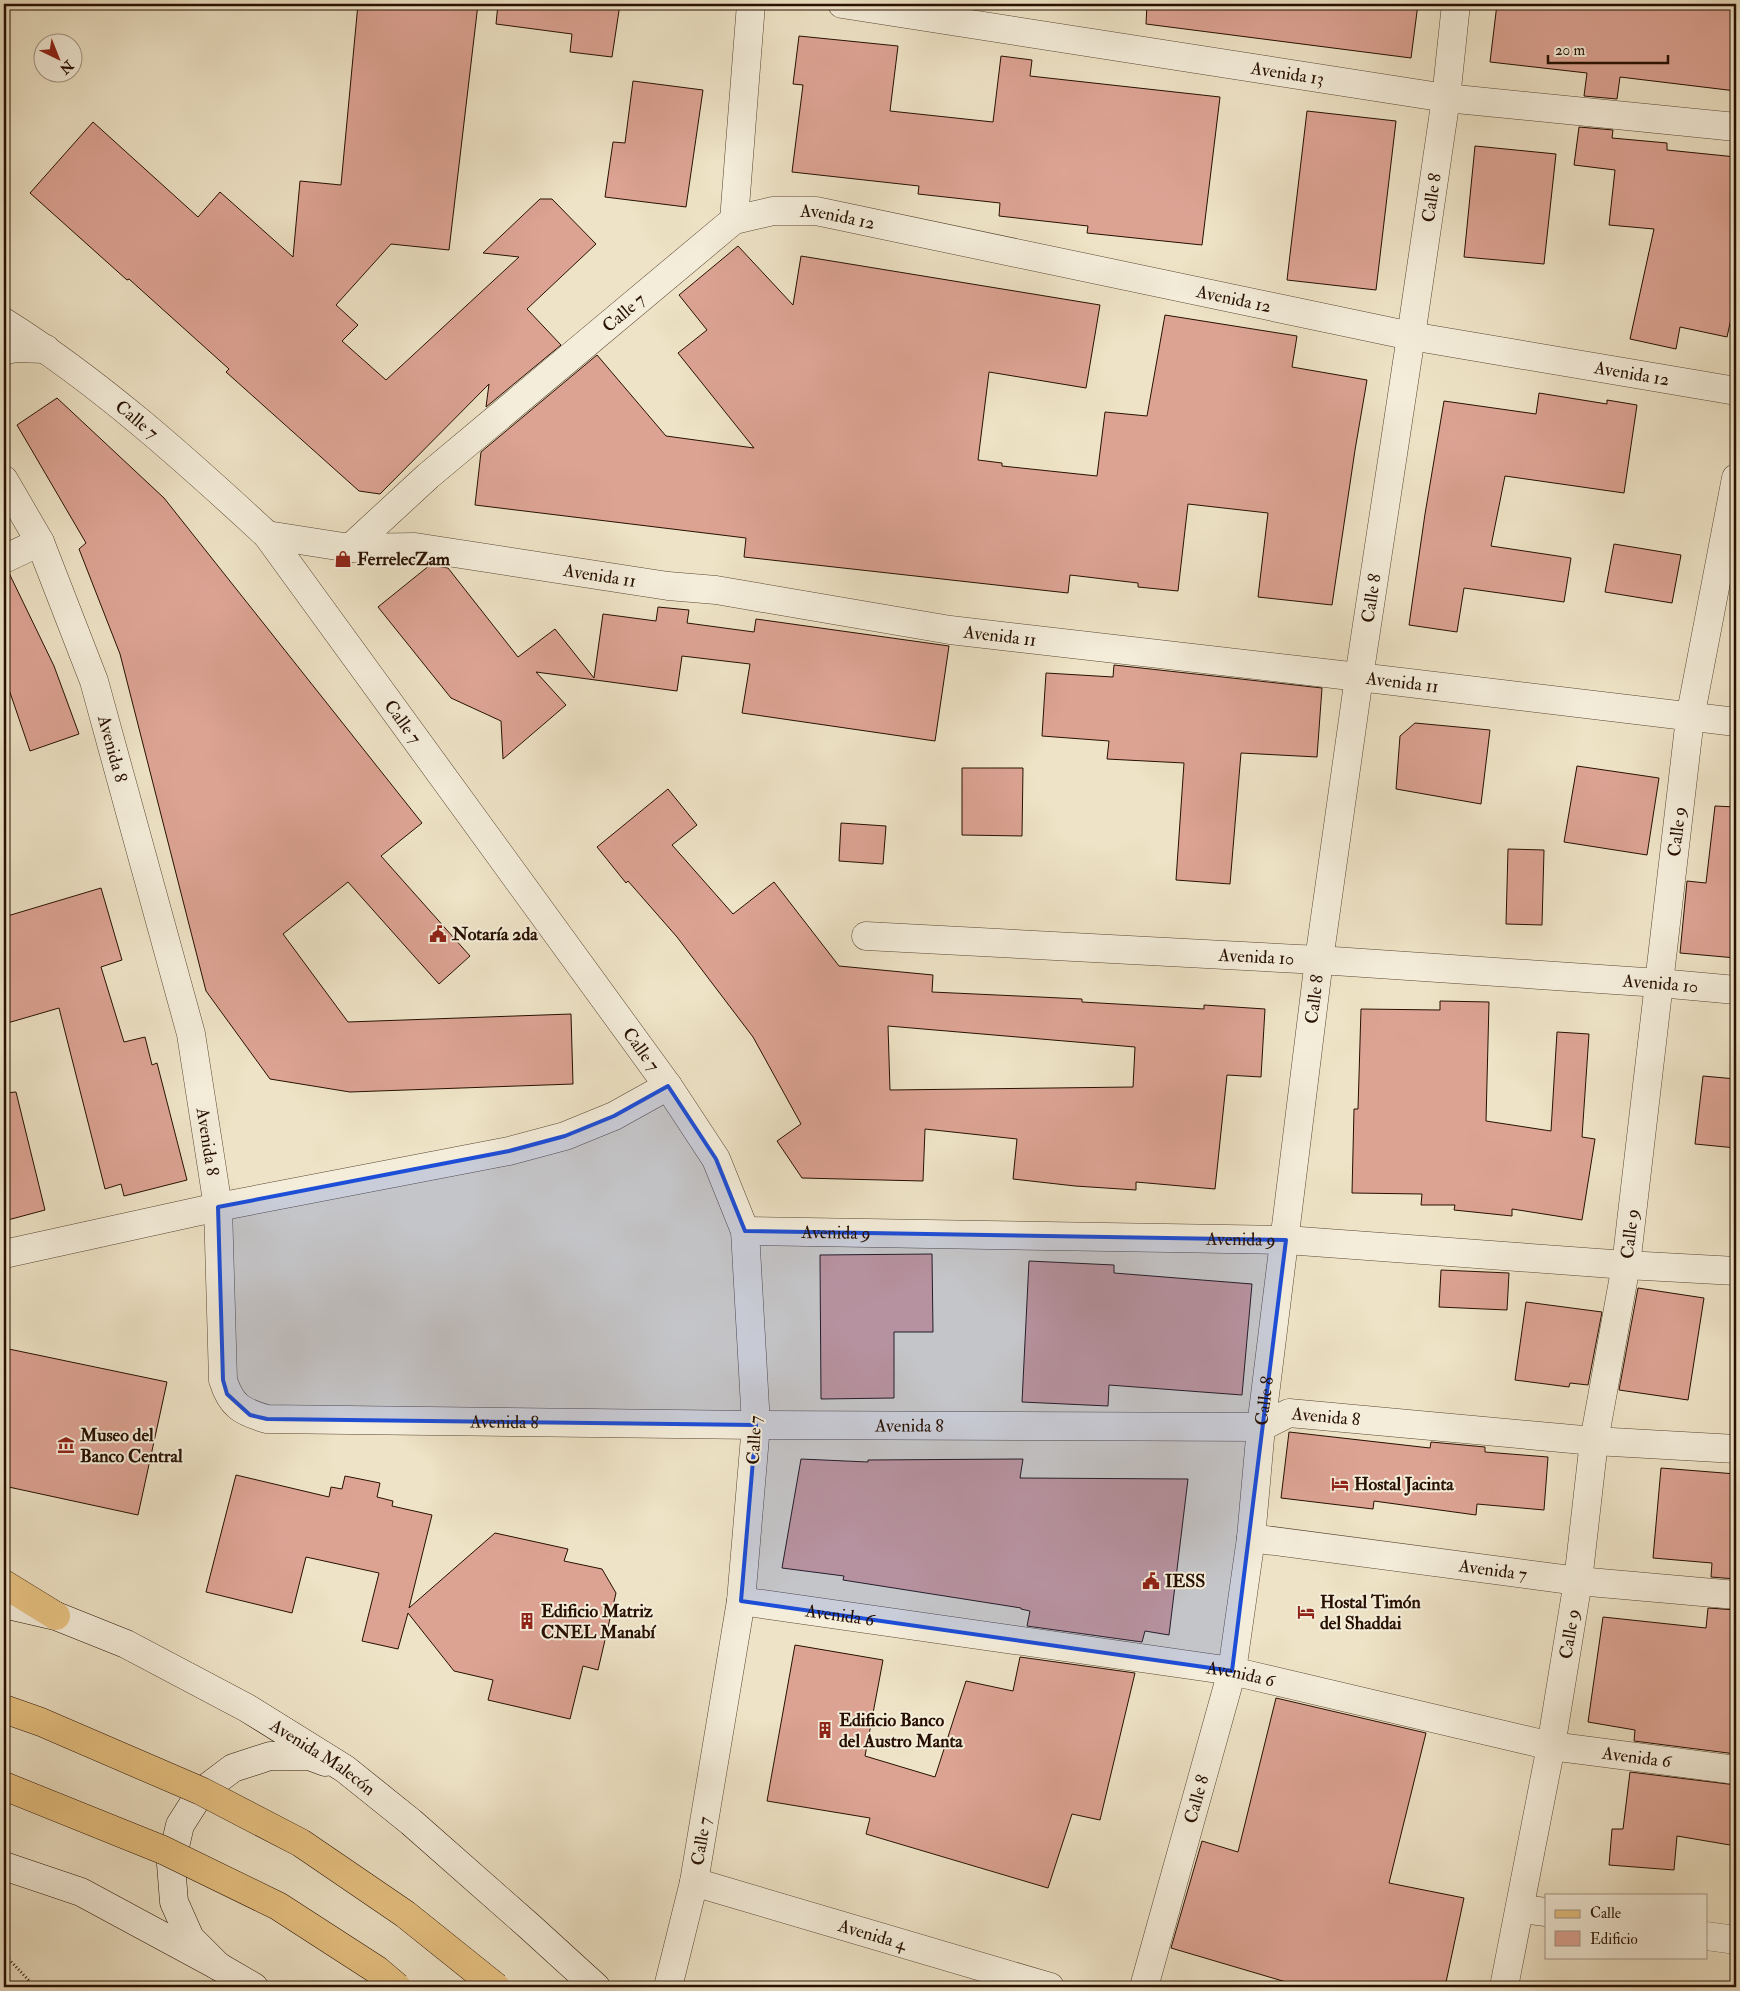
<svg xmlns="http://www.w3.org/2000/svg" width="1740" height="1991" viewBox="0 0 1740 1991" font-family="'IM FELL Double Pica',serif">
	<style>
		.building { fill: #dca393; stroke: #271001; fill-rule: evenodd }
		.lines { fill: none; stroke-linecap: round; stroke-linejoin: round }
		.minor-casing { stroke: #594532; stroke-width: 29 }
		.tertiary-casing { stroke: #594532; stroke-width: 29 }
		.secondary-casing { stroke: #271001; stroke-width: 29 }
		.primary-casing { stroke: #271001; stroke-width: 29 }
		.path { stroke: #271001; stroke-width: 3; stroke-dasharray: 1 2.5; stroke-linecap: butt }
		.minor { stroke: #f4edda; stroke-width: 28 }
		.tertiary { stroke: #f4edda; stroke-width: 28 }
		.secondary { stroke: #f4edda; stroke-width: 28 }
		.primary { stroke: #e7c283; stroke-width: 28 }
		.primary-bridge-casing { stroke: #271001; stroke-width: 29; stroke-linecap: butt }
		.primary-bridge { stroke: #e7c283; stroke-width: 28 }
		.marked { fill: #1d4ed8; fill-opacity: 0.2; stroke: #1d4ed8; stroke-width: 4; stroke-linejoin: round }
		.labels { text-anchor: middle; stroke-width: 4; stroke-linejoin: round; paint-order: stroke }
		.street-label { font-size: 18px; fill: #271001; stroke: #f4edda }
		.poi-label { font-size: 18px; font-weight: bold; fill: #271001; stroke: #f4edda; text-anchor: start }
	</style>
	<rect width="100%" height="100%" fill="#eee3c6"/>
	<filter id="stains"><feTurbulence type="fractalNoise" baseFrequency=".004" numOctaves="4"/><feColorMatrix values="0 0 0 0 .2 0 0 0 0 .09 0 0 0 0 .02 0 0 0 .5 -.17"/></filter>
	<radialGradient id="worn" r=".72"><stop offset=".6" stop-color="#630" stop-opacity="0"/><stop offset="1" stop-color="#630" stop-opacity=".3"/></radialGradient>
	<g class="building">
		<polygon points="358,4 478,4 449,250 391,244 336,305 358,325 342,341 386,380 519,257 483,253 540,199 552,199 596,244 527,309 561,345 486,407 489,384 380,494 359,491 226,372 229,369 129,279 127,280 30,193 93,122 198,217 220,192 293,257 300,181 341,185"/>
		<polygon points="498,4 620,4 612,57 570,52 572,34 496,24"/>
		<polygon points="1147,4 1418,4 1411,58 1146,24"/>
		<polygon points="1497,4 1736,4 1736,91 1620,77 1617,99 1584,96 1587,73 1490,62"/>
		<polygon points="799,36 898,46 890,111 993,122 1001,56 1032,60 1030,76 1220,97 1202,245 1087,233 1088,226 999,216 1000,203 918,194 919,186 792,172 803,85 793,84"/>
		<polygon points="633,81 703,90 686,207 605,197 613,142 625,143"/>
		<polygon points="1307,111 1396,121 1376,290 1287,280"/>
		<polygon points="1579,127 1613,130 1612,138 1667,143 1667,150 1736,157 1736,296 1727,337 1680,327 1676,349 1630,339 1654,229 1609,225 1615,170 1574,165"/>
		<polygon points="1475,146 1556,154 1544,264 1464,257"/>
		<polygon points="738,246 793,305 801,256 1100,305 1086,388 989,372 978,460 1002,463 1002,466 1097,476 1105,412 1147,416 1165,315 1297,336 1292,367 1367,380 1355,450 1332,605 1258,597 1268,513 1188,504 1178,591 1138,587 1138,583 1070,575 1068,593 744,557 746,538 475,505 481,452 597,355 666,436 754,448 678,353 707,330 679,295"/>
		<polygon points="1539,393 1607,404 1607,400 1637,405 1624,493 1505,476 1491,546 1571,558 1564,602 1464,588 1457,632 1409,625 1425,514 1444,401 1536,414"/>
		<polygon points="57,398 164,498 422,823 381,856 470,956 439,984 348,882 283,934 348,1022 571,1014 573,1084 350,1092 270,1079 206,991 120,654 79,549 86,543 17,425"/>
		<polygon points="1614,544 1681,555 1672,603 1605,592"/>
		<polygon points="430,565 448,568 518,657 555,629 594,678 603,614 656,621 658,607 689,610 687,623 754,632 756,619 949,646 935,741 742,713 750,664 682,656 677,691 536,672 566,705 503,759 501,721 451,698 378,607"/>
		<polygon points="9,573 54,666 79,734 30,751 4,675 4,574"/>
		<polygon points="1114,665 1322,688 1317,757 1241,753 1230,884 1176,880 1184,763 1107,759 1109,741 1042,736 1046,673 1113,677"/>
		<polygon points="1415,723 1490,730 1481,804 1396,789 1400,736"/>
		<polygon points="1577,766 1659,778 1647,855 1564,842"/>
		<polygon points="962,768 1023,768 1022,836 962,835"/>
		<path d="M 668,789 L 697,825 L 672,845 L 733,914 L 774,882 L 839,966 L 933,975 L 932,992 L 1082,999 L 1082,1002 L 1204,1009 L 1204,1005 L 1265,1009 L 1261,1077 L 1227,1075 L 1215,1189 L 1136,1182 L 1136,1190 L 1075,1186 L 1013,1179 L 1017,1139 L 925,1129 L 923,1181 L 802,1178 L 777,1141 L 801,1124 L 753,1037 L 677,937 L 628,881 L 626,883 L 597,847 ZM 888,1026 L 1135,1047 L 1133,1087 L 890,1090 Z"/>
		<polygon points="1715,806 1736,807 1736,958 1680,953 1687,881 1706,883"/>
		<polygon points="841,823 886,826 883,864 839,861"/>
		<polygon points="1508,849 1544,850 1542,925 1506,924"/>
		<polygon points="101,888 122,960 101,967 124,1042 145,1037 152,1065 157,1063 187,1180 124,1196 121,1184 105,1189 59,1008 4,1024 4,917"/>
		<polygon points="1440,1001 1489,1002 1486,1121 1551,1131 1557,1032 1589,1034 1582,1137 1595,1139 1582,1220 1512,1209 1512,1216 1454,1210 1455,1205 1421,1205 1422,1194 1352,1193 1354,1109 1358,1109 1361,1009 1440,1010"/>
		<polygon points="1703,1076 1736,1079 1736,1148 1695,1144"/>
		<polygon points="16,1092 45,1210 4,1221 4,1093"/>
		<polygon points="932,1254 933,1332 894,1332 894,1398 821,1399 820,1255"/>
		<polygon points="1029,1261 1114,1265 1114,1273 1252,1284 1242,1395 1109,1385 1108,1406 1022,1402"/>
		<polygon points="1441,1270 1509,1273 1507,1310 1439,1307"/>
		<polygon points="1638,1288 1704,1298 1688,1400 1619,1390"/>
		<polygon points="1526,1302 1602,1312 1588,1385 1570,1383 1569,1387 1515,1380"/>
		<polygon points="4,1348 167,1382 138,1515 4,1486"/>
		<polygon points="1289,1432 1430,1448 1431,1442 1485,1447 1485,1452 1548,1457 1544,1510 1477,1504 1476,1515 1374,1501 1373,1509 1281,1498"/>
		<polygon points="801,1459 868,1462 868,1460 1023,1459 1020,1478 1188,1479 1169,1635 1145,1631 1142,1642 1027,1626 1030,1611 1021,1609 1021,1608 843,1580 844,1576 782,1568"/>
		<polygon points="1661,1468 1736,1474 1736,1579 1711,1577 1712,1563 1653,1558"/>
		<polygon points="236,1475 329,1497 331,1487 342,1489 345,1476 380,1483 377,1497 393,1501 392,1506 432,1515 409,1608 495,1533 568,1549 564,1561 602,1569 616,1593 598,1670 583,1666 570,1719 488,1700 493,1680 454,1671 408,1613 398,1649 362,1641 379,1573 306,1557 292,1613 206,1592"/>
		<polygon points="1708,1608 1736,1610 1736,1754 1634,1741 1635,1730 1588,1722 1603,1617 1706,1628"/>
		<polygon points="795,1645 883,1660 865,1756 935,1777 966,1681 1013,1691 1020,1657 1135,1673 1100,1820 1072,1814 1048,1888 866,1834 870,1818 767,1801"/>
		<polygon points="1276,1698 1426,1733 1389,1883 1464,1898 1445,1987 1303,1987 1171,1948 1202,1841 1238,1852"/>
		<polygon points="1630,1772 1736,1785 1736,1846 1677,1836 1674,1870 1609,1865 1612,1829 1623,1829"/>
	</g>
	<g class="lines">
		<g class="minor-casing">
			<g id="minor">
				<path id="s1" d="M 842,4 L 1446,98 L 1736,127"/>
				<path id="s2" d="M 734,220 L 773,211 L 816,211 L 1411,336 L 1736,391"/>
				<polyline points="4,351 14,348 46,349"/>
				<path id="s3" d="M 4,480 L 40,542 L 94,681 L 191,1034 L 218,1207 L 223,1380 C 231,1406 242,1412 267,1419 L 756,1425 L 1261,1427 L 1289,1413 L 1594,1441 L 1736,1449"/>
				<path id="s4" d="M 267,535 L 350,548 L 415,547 L 668,586 L 716,590 L 950,630 L 1359,677 L 1736,722"/>
				<path id="s5" d="M 350,548 L 428,476 L 734,220 L 751,4"/>
				<polyline points="4,559 40,542"/>
				<path id="s6" d="M 866,936 L 1319,960 L 1659,983 L 1736,990"/>
				<path id="s7" d="M 745,1231 L 1286,1240 L 1626,1265 L 1736,1271"/>
				<polyline points="4,1254 218,1207 509,1151 565,1136 614,1116 668,1086"/>
				<path id="s8" d="M 1251,1538 L 1578,1581 L 1736,1595"/>
				<path id="s9" d="M 741,1601 L 1232,1671 L 1551,1746 L 1736,1770"/>
				<path id="s10" d="M 694,1882 L 1050,1987"/>
				<polyline points="1520,1909 1546,1912"/>
				<polyline points="1706,1936 1736,1940"/>
				<path id="s11" d="M 1144,1987 L 1232,1671 L 1251,1538 L 1261,1427 L 1319,960 L 1359,677 L 1411,336 L 1446,98 L 1456,4"/>
				<path id="s12" d="M 1504,1987 L 1551,1746 L 1578,1581 L 1594,1441 L 1626,1265 L 1690,718 L 1736,478"/>
			</g>
		</g>
		<g class="tertiary-casing">
			<g id="tertiary">
				<path id="s13" d="M 4,322 C 98,381 185,459 267,535 L 668,1086 L 716,1159 L 745,1231 L 756,1425 L 741,1601 L 694,1882 L 668,1987"/>
			</g>
		</g>
		<g class="secondary-casing">
			<g id="secondary">
				<path id="s14" d="M 4,1604 L 56,1616 L 126,1644 L 247,1708 L 345,1769 L 411,1822 L 529,1926 L 596,1987"/>
				<polyline points="4,1866 81,1892 218,1966 254,1987"/>
				<polyline points="218,1966 190,1938 174,1902 171,1864 180,1825 201,1792 233,1768 270,1756 309,1756 325,1762"/>
			</g>
		</g>
		<g class="primary-casing">
			<polyline id="primary" points="4,1584 56,1616"/>
		</g>
		<polyline class="path" points="4,1954 35,1987"/>
		<use href="#minor" class="minor"/>
		<use href="#tertiary" class="tertiary"/>
		<use href="#secondary" class="secondary"/>
		<use href="#primary" class="primary"/>
		<g class="primary-bridge-casing">
			<g id="primary-bridge">
				<polyline points="4,1709 41,1722 201,1791 301,1843 405,1914 496,1987"/>
				<polyline points="4,1786 163,1850 278,1906 377,1970 397,1987"/>
			</g>
		</g>
		<use href="#primary-bridge" class="primary-bridge"/>
	</g>
	<path class="marked" d="M 668,1086 L 716,1159 L 745,1231 L 1286,1240 L 1232,1671 L 741,1601 L 756,1425 L 267,1419 L 250,1415 L 227,1394 L 223,1380 L 218,1207 L 509,1151 L 565,1136 L 614,1116 Z"/>
	<defs>
		<g id="shop-bare" transform="scale(1.35)"><path d="M-5-2.5h2.3a2.7 3.5 0 0 1 5.4 0H5L5.5 6h-11ZM-1.5-2.5h3a1.5 2.3 0 0 0-3 0Z" fill="#8f2418" stroke="#f4edda" stroke-width="2.5" paint-order="stroke"/></g>
		<g id="civic-bare" transform="scale(1.35)"><path d="M-.6-6.5H3V-4.5H.6V-3L4-1V1h2V6H-6V1h2V-1L-.6-3ZM-1.2 2.5V6h2.4V2.5Z" fill="#8f2418" stroke="#f4edda" stroke-width="2.5" paint-order="stroke"/></g>
		<g id="museum-bare" transform="scale(1.35)"><path d="M0-6L6-3V-2H-6V-3ZM-5-1h2V3h-2ZM-1-1h2V3h-2ZM3-1h2V3H3ZM-6 4H6V6H-6Z" fill="#8f2418" stroke="#f4edda" stroke-width="2.5" paint-order="stroke"/></g>
		<g id="hotel-bare" transform="scale(1.35)"><path d="M-6-4.5h1.5V1H6V5H4.5V3h-9V5H-6ZM-4 0a1.8 1.8 0 1 1 3.6 0ZM.5 0V-2.5h3Q6-2.5 6 0Z" fill="#8f2418" stroke="#f4edda" stroke-width="2.5" paint-order="stroke"/></g>
		<g id="building-bare" transform="scale(1.35)"><path d="M-4-6H4V6H1V3H-1V6H-4ZM-2.5-4.3h1.7v1.8h-1.7ZM.8-4.3h1.7v1.8H.8ZM-2.5-1h1.7V.8h-1.7ZM.8-1h1.7V.8H.8Z" fill="#8f2418" stroke="#f4edda" stroke-width="2.5" paint-order="stroke"/></g>
	</defs>
	<g fill-rule="evenodd">
		<use href="#shop-bare" x="343" y="559"/>
		<use href="#civic-bare" x="438" y="934"/>
		<use href="#museum-bare" x="66" y="1445"/>
		<use href="#hotel-bare" x="1340" y="1484"/>
		<use href="#civic-bare" x="1151" y="1581"/>
		<use href="#hotel-bare" x="1306" y="1612"/>
		<use href="#building-bare" x="527" y="1621"/>
		<use href="#building-bare" x="825" y="1730"/>
	</g>
	<g class="labels">
		<g class="street-label">
			<text dy="6" stroke="none"><textPath href="#s1" startOffset="451">Avenida 13</textPath></text>
			<text dy="6" stroke="none"><textPath href="#s11" startOffset="1815">Calle 8</textPath></text>
			<text dy="6" stroke="none"><textPath href="#s2" startOffset="105">Avenida 12</textPath></text>
			<text dy="6" stroke="none"><textPath href="#s2" startOffset="510">Avenida 12</textPath></text>
			<text dy="6" stroke="none"><textPath href="#s5" startOffset="361">Calle 7</textPath></text>
			<text dy="6" stroke="none"><textPath href="#s2" startOffset="915">Avenida 12</textPath></text>
			<text dy="6" stroke="none"><textPath href="#s13" startOffset="165">Calle 7</textPath></text>
			<text dy="6" stroke="none"><textPath href="#s4" startOffset="336">Avenida 11</textPath></text>
			<text dy="6" stroke="none"><textPath href="#s11" startOffset="1410">Calle 8</textPath></text>
			<text dy="6" stroke="none"><textPath href="#s4" startOffset="741">Avenida 11</textPath></text>
			<text dy="6" stroke="none"><textPath href="#s4" startOffset="1146">Avenida 11</textPath></text>
			<text dy="6" stroke="none"><textPath href="#s13" startOffset="570">Calle 7</textPath></text>
			<text dy="6" stroke="none"><textPath href="#s3" startOffset="291">Avenida 8</textPath></text>
			<text dy="6" stroke="none"><textPath href="#s12" startOffset="1169">Calle 9</textPath></text>
			<text dy="6" stroke="none"><textPath href="#s6" startOffset="391">Avenida 10</textPath></text>
			<text dy="6" stroke="none"><textPath href="#s6" startOffset="796">Avenida 10</textPath></text>
			<text dy="6" stroke="none"><textPath href="#s11" startOffset="1005">Calle 8</textPath></text>
			<text dy="6" stroke="none"><textPath href="#s13" startOffset="975">Calle 7</textPath></text>
			<text dy="6" stroke="none"><textPath href="#s3" startOffset="696">Avenida 8</textPath></text>
			<text dy="6" stroke="none"><textPath href="#s7" startOffset="91">Avenida 9</textPath></text>
			<text dy="6" stroke="none"><textPath href="#s12" startOffset="764">Calle 9</textPath></text>
			<text dy="6" stroke="none"><textPath href="#s7" startOffset="496">Avenida 9</textPath></text>
			<text dy="6" stroke="none"><textPath href="#s11" startOffset="600">Calle 8</textPath></text>
			<text dy="6" stroke="none"><textPath href="#s3" startOffset="2060">Avenida 8</textPath></text>
			<text dy="6" stroke="none"><textPath href="#s3" startOffset="1235">Avenida 8</textPath></text>
			<text dy="6" stroke="none"><textPath href="#s3" startOffset="1640">Avenida 8</textPath></text>
			<text transform="translate(754 1440) rotate(-87)" y="6">Calle 7</text>
			<text dy="6" stroke="none"><textPath href="#s8" startOffset="244">Avenida 7</textPath></text>
			<text dy="6" stroke="none"><textPath href="#s9" startOffset="100">Avenida 6</textPath></text>
			<text dy="6" stroke="none"><textPath href="#s12" startOffset="359">Calle 9</textPath></text>
			<text dy="6" stroke="none"><textPath href="#s9" startOffset="505">Avenida 6</textPath></text>
			<text dy="6" stroke="none"><textPath href="#s9" startOffset="910">Avenida 6</textPath></text>
			<text dy="6" stroke="none"><textPath href="#s14" startOffset="356">Avenida Malecón</textPath></text>
			<text dy="6" stroke="none"><textPath href="#s11" startOffset="195">Calle 8</textPath></text>
			<text transform="translate(701 1841) rotate(-81)" y="6">Calle 7</text>
			<text dy="6" stroke="none"><textPath href="#s10" startOffset="186">Avenida 4</textPath></text>
		</g>
		<g class="poi-label">
			<text x="357" y="565">FerrelecZam</text>
			<text x="452" y="940">Notaría 2da</text>
			<text x="80" y="1441">Museo del<tspan x="80" dy="21">Banco Central</tspan></text>
			<text x="1354" y="1490">Hostal Jacinta</text>
			<text x="1165" y="1587">IESS</text>
			<text x="1320" y="1608">Hostal Timón<tspan x="1320" dy="21">del Shaddai</tspan></text>
			<text x="541" y="1617">Edificio Matriz<tspan x="541" dy="21">CNEL Manabí</tspan></text>
			<text x="839" y="1726">Edificio Banco<tspan x="839" dy="21">del Austro Manta</tspan></text>
		</g>
	</g>
	<rect width="1740" height="1991" fill="none" stroke="#eee3c6" stroke-width="20"/>
	<rect x="5" y="5" width="1730" height="1981" fill="none" stroke="#271001" stroke-width="2.5"/>
	<rect x="10" y="10" width="1720" height="1971" fill="none" stroke="#271001"/>
	<rect x="1545" y="1894" width="162" height="65" fill="#f4edda" stroke="#a29583"/>
	<rect x="1555" y="1910" width="25" height="8" fill="#e7c283" stroke="#a29583"/>
	<text x="1590" y="1918" font-size="15" fill="#271001">Calle</text>
	<rect x="1555" y="1931" width="25" height="15" fill="#dca393" stroke="#a29583"/>
	<text x="1590" y="1944" font-size="15" fill="#271001">Edificio</text>
	<g transform="translate(58 58) rotate(137)"><circle r="24" fill="#f4edda" stroke="#a29583"/>
	<path d="M0-4L9 19L0 12L-9 19Z" fill="#8f2418"/>
	<text y="-8" font-size="14" font-weight="bold" text-anchor="middle" fill="#271001">N</text>
	</g>
	<path d="M1548 55v8h120v-8" fill="none" stroke="#271001" stroke-width="2.5"/>
	<text x="1555" y="55" font-size="15" fill="#271001" stroke="#f4edda" stroke-width="4" paint-order="stroke">20 m</text>
	<rect width="100%" height="100%" filter="url(#stains)"/>
	<rect width="100%" height="100%" fill="url(#worn)"/>
</svg>
